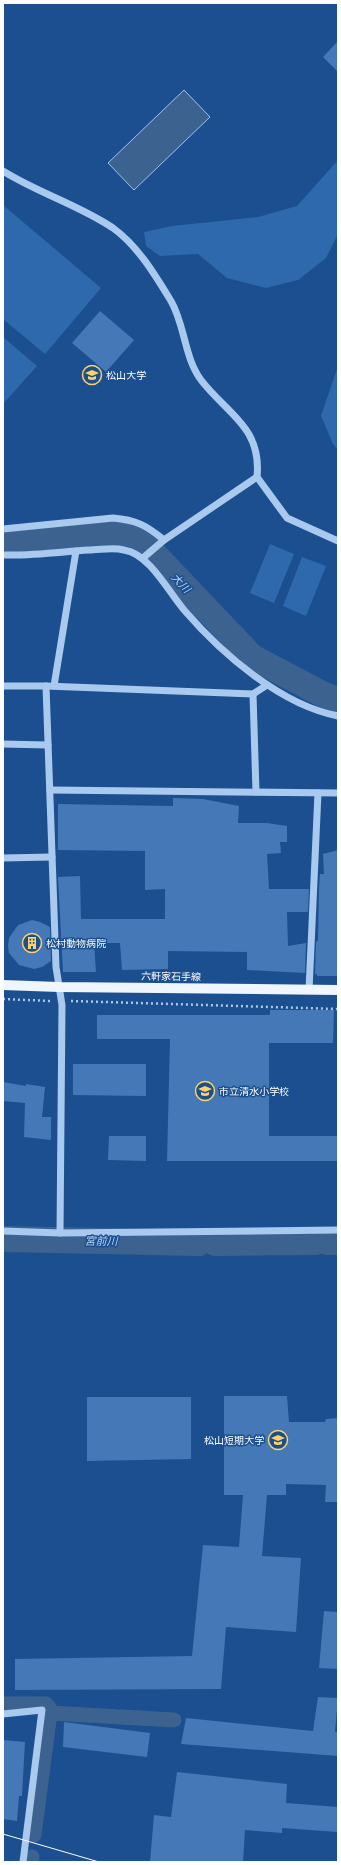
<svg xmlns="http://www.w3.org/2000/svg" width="341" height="1865" viewBox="0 0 341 1865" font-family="'Titillium Web','Noto Sans JP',sans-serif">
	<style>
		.green { fill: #2e69ad }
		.water { fill: #3c6290; stroke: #9cc4f0 }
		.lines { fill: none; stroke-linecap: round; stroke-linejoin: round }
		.canal { stroke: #3c6290; stroke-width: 15 }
		.river { stroke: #3c6290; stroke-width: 26 }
		.building { fill: #4478b7 }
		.path { stroke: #a9c9ee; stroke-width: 2.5; stroke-dasharray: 2 3; stroke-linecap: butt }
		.minor { stroke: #a9c9ee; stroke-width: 7 }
		.major { stroke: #f0f6ff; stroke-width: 10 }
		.tram { stroke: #fff; stroke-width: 1 }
		.labels { text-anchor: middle; stroke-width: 3; stroke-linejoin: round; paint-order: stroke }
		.poi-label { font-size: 10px; fill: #fff; stroke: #1b4f8f; text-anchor: start }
		.street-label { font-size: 10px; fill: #fff; stroke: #1b4f8f }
		.water-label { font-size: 11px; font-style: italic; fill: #b5d3f5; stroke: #1b4f8f }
	</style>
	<rect width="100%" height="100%" fill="#1b4f8f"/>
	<g class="green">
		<polygon points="338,160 338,234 326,258 298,280 266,288 227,278 198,254 160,256 146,246 144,232 172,226 258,217 297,206"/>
		<polygon points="3,205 101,288 45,354 3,319"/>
		<polygon points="3,337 37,366 3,404"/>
		<polygon points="338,366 338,450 333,444 321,416"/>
		<polygon points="270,544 294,554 274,603 250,593"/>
		<polygon points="302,557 326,566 306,616 283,606"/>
	</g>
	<polygon class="water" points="184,90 210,117 134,190 108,163"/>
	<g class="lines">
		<g class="canal">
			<polyline points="3,1704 46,1704 49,1707 50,1713 174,1720"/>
			<polyline points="34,1835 50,1713"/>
			<polyline points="31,1862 32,1857"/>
		</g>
		<g class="river">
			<path d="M 3,541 C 46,541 94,527 136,535 L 252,657 L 322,694 L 338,700"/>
			<polyline points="3,1239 199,1243"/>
			<polyline points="327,1242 338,1242"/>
			<polyline points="215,1243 315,1242"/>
		</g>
	</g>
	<g class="building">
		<polygon points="338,41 338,72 323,57"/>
		<polygon points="100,311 134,340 106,372 72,343"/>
		<polygon points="173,798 203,799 239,806 238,823 267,823 287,826 287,842 280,842 281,853 267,854 269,889 309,889 308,912 287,912 288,946 306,943 305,973 247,970 247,952 168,951 168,969 122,970 120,943 94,943 96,972 63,972 58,877 80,876 81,919 165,919 165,889 145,890 145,851 58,850 58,804 173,806"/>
		<polygon points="338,850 338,976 317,976 317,974 315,974 316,942 318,941 319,888 320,874 324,874 323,854"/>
		<polygon points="32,920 40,922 50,927 51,961 42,967 34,969 19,965 9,953 8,946 9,938 18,925"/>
		<polygon points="270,1010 334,1010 333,1043 269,1043 269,1136 338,1136 338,1161 167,1161 170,1039 97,1039 97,1015 270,1015"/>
		<polygon points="73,1064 146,1064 146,1096 73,1095"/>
		<polygon points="3,1082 26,1086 26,1084 45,1087 42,1117 51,1117 51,1140 24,1137 25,1103 3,1101"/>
		<polygon points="109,1136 146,1136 146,1161 108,1160"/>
		<polygon points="224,1396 287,1396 289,1422 325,1422 326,1419 338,1418 338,1502 325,1502 326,1485 286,1484 286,1495 267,1495 262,1556 301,1558 296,1632 226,1627 221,1689 15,1690 15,1659 192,1656 203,1545 239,1547 243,1495 224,1495"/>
		<polygon points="87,1397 191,1397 191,1459 87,1461"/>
		<polygon points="324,1611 338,1612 338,1669 319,1668"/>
		<polygon points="318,1697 338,1698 335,1732 338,1732 338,1756 181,1744 186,1718 313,1731"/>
		<polygon points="64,1722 150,1733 147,1757 63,1747"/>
		<polygon points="3,1740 25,1742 22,1796 19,1796 17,1821 3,1819"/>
		<polygon points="177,1772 287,1784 286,1803 338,1807 338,1832 282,1828 282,1833 245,1830 243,1862 150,1862 154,1815 171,1817"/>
	</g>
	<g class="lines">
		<g class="path">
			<polyline points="3,999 50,1001"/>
			<polyline points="71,1001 338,1009"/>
		</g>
		<g class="minor">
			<path d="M 3,171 C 38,193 79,205 113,228 C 138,246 155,275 171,301 C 185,325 184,357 201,380 C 227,414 262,427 257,477 L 287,518 L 338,541"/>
			<path d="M 3,529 L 113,518 C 136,520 146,525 164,540"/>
			<path d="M 3,555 C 31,556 60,552 88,550 C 100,550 113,547 124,550 C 150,554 169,593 185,611 C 222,654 281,705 338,716"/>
			<polyline points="143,558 164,540 257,477"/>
			<polyline points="3,686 46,686 253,694 267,685"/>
			<polyline points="46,686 56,967 62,1005 60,1233"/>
			<polyline points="54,686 76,551"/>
			<polyline points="253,694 256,792"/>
			<polyline points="3,744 48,745"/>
			<polyline points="50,790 338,793"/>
			<polyline points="3,858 52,857"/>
			<polyline points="309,990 318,793"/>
			<polyline points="3,1231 60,1233 338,1230"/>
			<polyline points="3,1714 42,1710 23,1862"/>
		</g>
		<polyline class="major" points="3,985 59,987 338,990"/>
		<polyline class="tram" points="3,1834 99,1862"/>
	</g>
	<defs>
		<g id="university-ring" transform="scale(1)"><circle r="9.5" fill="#1b4f8f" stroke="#ffd166" stroke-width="1.5"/><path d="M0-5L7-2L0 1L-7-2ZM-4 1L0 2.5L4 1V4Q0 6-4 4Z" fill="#ffd166"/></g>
		<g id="building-ring" transform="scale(1)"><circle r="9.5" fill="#1b4f8f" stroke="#ffd166" stroke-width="1.5"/><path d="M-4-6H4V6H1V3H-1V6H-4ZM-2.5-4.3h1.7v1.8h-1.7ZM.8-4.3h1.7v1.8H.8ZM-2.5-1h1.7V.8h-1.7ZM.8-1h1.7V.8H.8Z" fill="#ffd166"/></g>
		<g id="school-ring" transform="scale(1)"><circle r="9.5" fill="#1b4f8f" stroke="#ffd166" stroke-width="1.5"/><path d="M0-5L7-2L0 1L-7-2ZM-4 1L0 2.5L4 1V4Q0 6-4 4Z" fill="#ffd166"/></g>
	</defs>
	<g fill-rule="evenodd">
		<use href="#university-ring" x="92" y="375"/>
		<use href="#building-ring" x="32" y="943"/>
		<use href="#school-ring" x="205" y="1091"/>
		<use href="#university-ring" x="278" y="1440"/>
	</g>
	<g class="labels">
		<g class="poi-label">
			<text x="106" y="379">松山大学</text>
			<text x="46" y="947">松村動物病院</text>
			<text x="219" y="1095">市立清水小学校</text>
			<text x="264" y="1444" text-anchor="end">松山短期大学</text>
		</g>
		<g class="street-label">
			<text transform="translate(171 976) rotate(1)" y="4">六軒家石手線</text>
		</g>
		<g class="water-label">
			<text transform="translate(181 583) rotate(46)" y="4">大川</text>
			<text transform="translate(101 1241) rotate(1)" y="4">宮前川</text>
		</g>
	</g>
	<rect width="341" height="1865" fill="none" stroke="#ffffff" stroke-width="8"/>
</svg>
